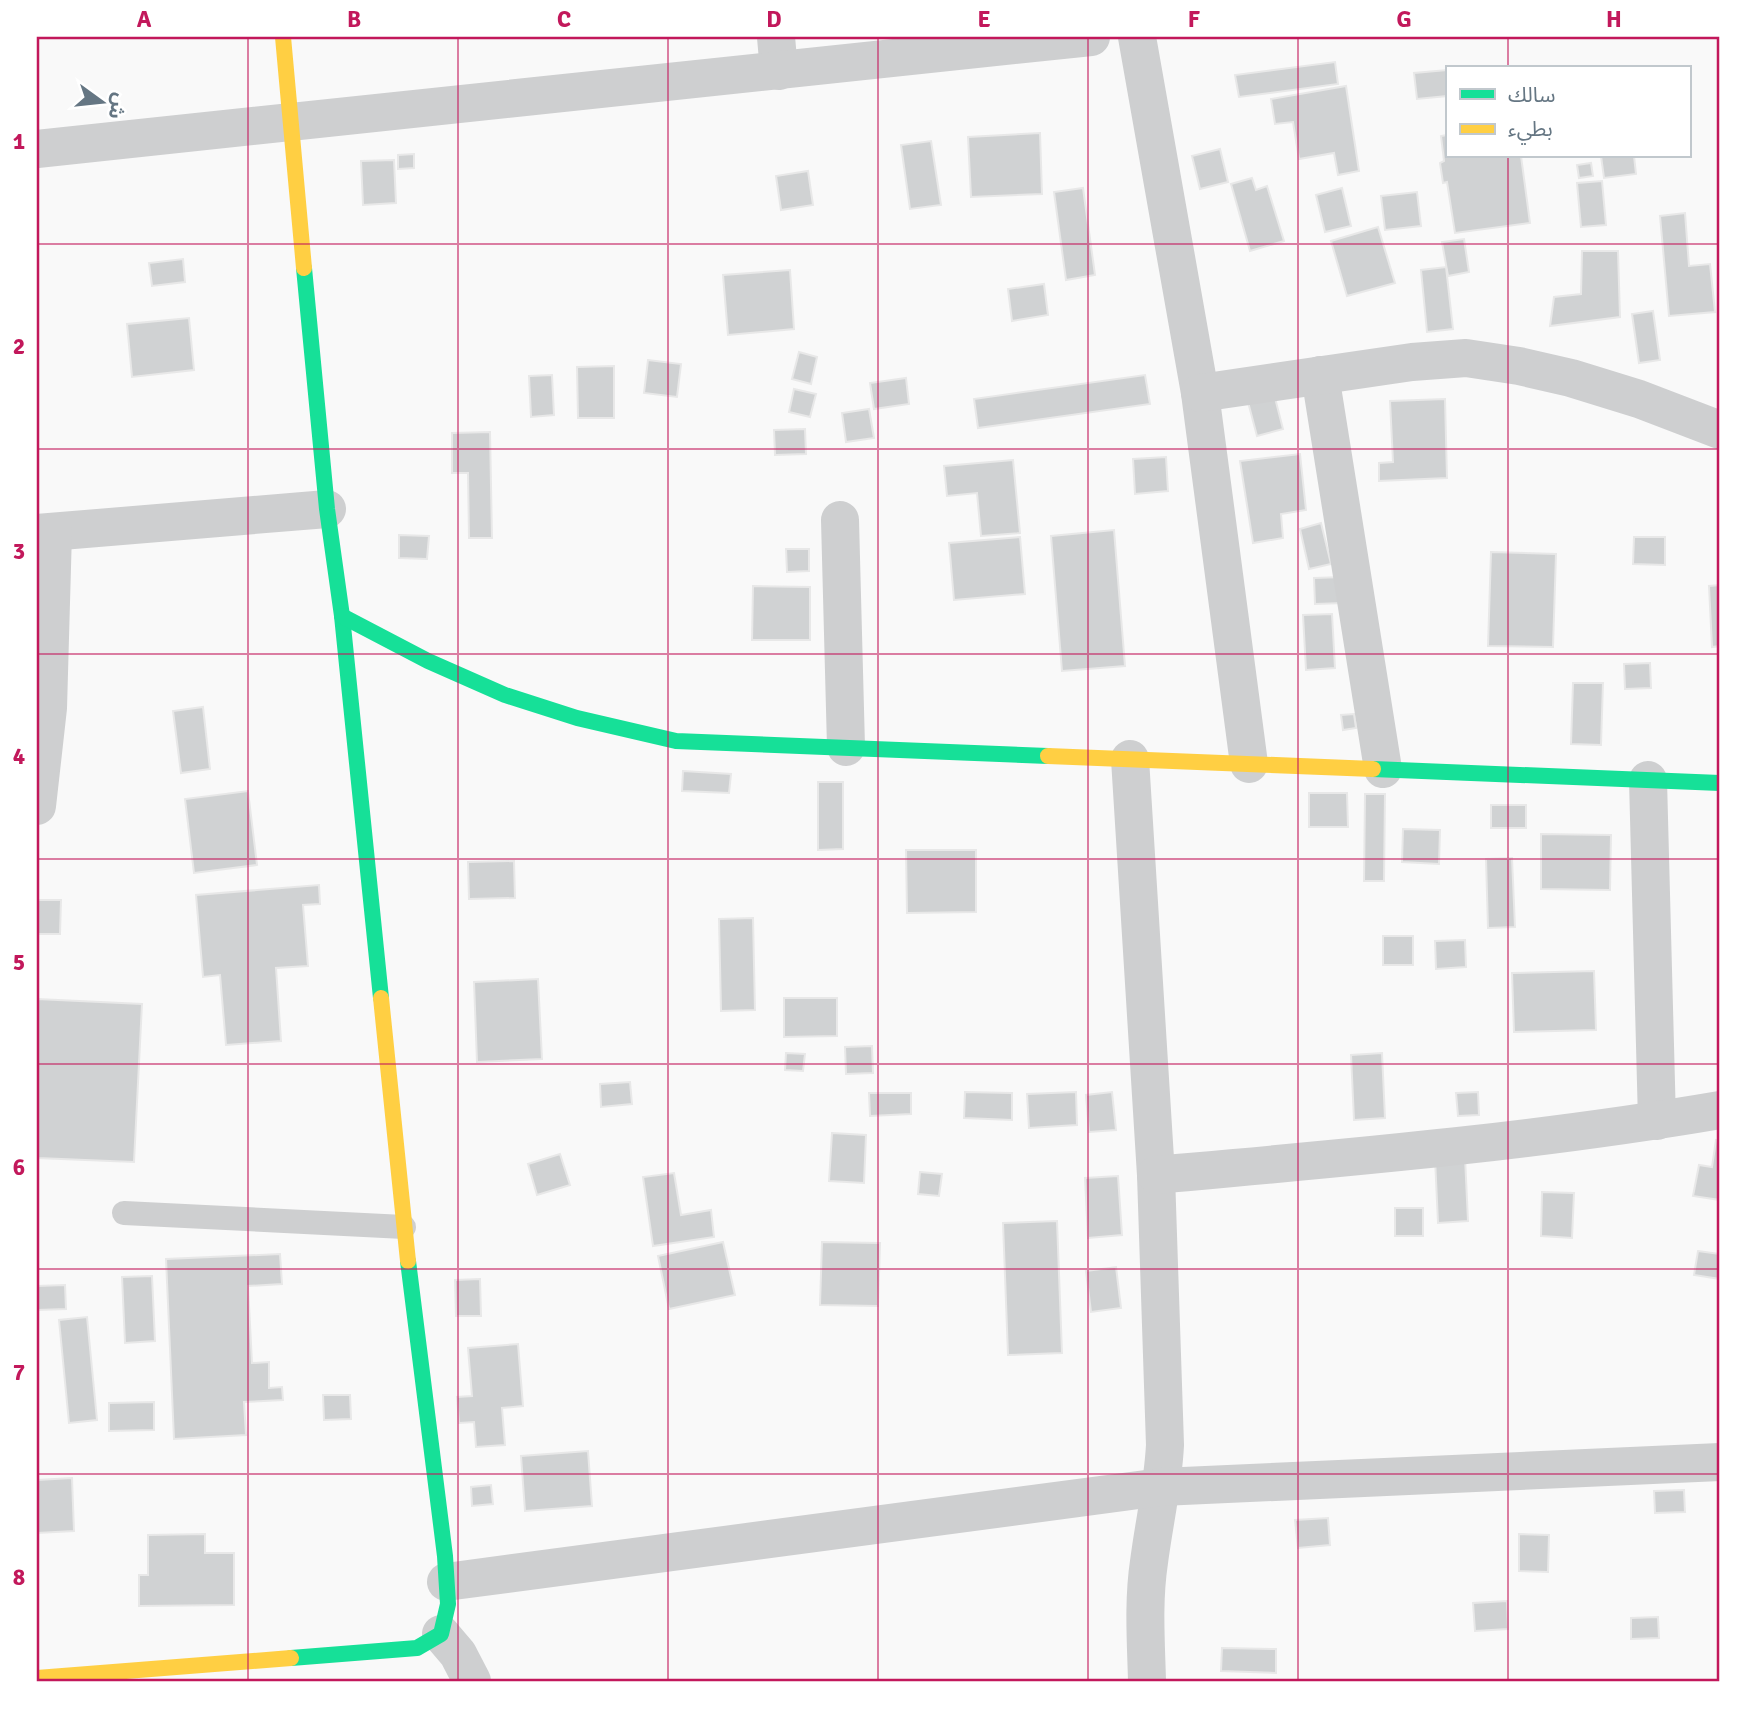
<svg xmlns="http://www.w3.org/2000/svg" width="1757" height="1718" viewBox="0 0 1757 1718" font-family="Signika,'Noto Sans Arabic',sans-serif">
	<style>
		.building { fill: #d0d2d3; stroke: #e8e8e8; stroke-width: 2 }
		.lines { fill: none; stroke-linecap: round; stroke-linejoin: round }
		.lane { stroke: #cecfd0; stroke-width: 24 }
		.street { stroke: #cecfd0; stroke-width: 38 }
		.fast { stroke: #16e098; stroke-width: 16 }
		.slow { stroke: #ffcf43; stroke-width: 16 }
		.grid { fill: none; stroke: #c2185b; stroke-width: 2; stroke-opacity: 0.55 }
		.neatline { fill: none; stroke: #c2185b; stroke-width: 2.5 }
		.grid-label { font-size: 23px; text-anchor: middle; font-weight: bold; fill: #c2185b }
	</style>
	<rect width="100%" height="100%" fill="#f9f9f9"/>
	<g class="building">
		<polygon points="1335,62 1338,84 1239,97 1235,75"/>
		<polygon points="1447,70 1447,96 1417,99 1414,73"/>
		<polygon points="1346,86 1359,171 1338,175 1334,153 1299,159 1293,122 1275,124 1271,99"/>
		<polygon points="1040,133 1042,194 971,197 968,137"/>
		<polygon points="1447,135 1447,156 1521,156 1530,223 1455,233 1447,182 1443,183 1440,163 1444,161 1441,136"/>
		<polygon points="931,141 941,205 910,209 901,145"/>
		<polygon points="1220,149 1228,182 1200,189 1192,156"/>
		<polygon points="414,154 414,168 398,169 398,155"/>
		<polygon points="1601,156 1634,156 1636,174 1604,178"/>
		<polygon points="394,160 396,203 363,205 361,161"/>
		<polygon points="1591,163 1593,176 1579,178 1577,165"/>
		<polygon points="808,171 813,205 781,210 776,176"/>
		<polygon points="1252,178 1256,190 1267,186 1284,241 1250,251 1231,184"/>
		<polygon points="1602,181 1606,225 1581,227 1577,183"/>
		<polygon points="1083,188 1095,275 1066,280 1054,192"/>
		<polygon points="1342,188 1351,226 1325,232 1316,195"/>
		<polygon points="1417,192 1421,226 1385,230 1381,196"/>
		<polygon points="1685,213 1689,266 1710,264 1715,312 1669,316 1660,216"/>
		<polygon points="1378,227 1395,283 1347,296 1331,241"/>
		<polygon points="1464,239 1469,272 1448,276 1442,242"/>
		<polygon points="1582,251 1618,251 1620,317 1550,326 1554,297 1581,294"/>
		<polygon points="183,259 185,282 152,286 149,263"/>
		<polygon points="1446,267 1453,329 1427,332 1421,270"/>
		<polygon points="790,270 794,329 728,335 723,275"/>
		<polygon points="1044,284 1048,315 1012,321 1008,289"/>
		<polygon points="1653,311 1660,360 1639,363 1632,314"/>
		<polygon points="189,318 194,370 132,377 127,324"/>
		<polygon points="799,352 817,357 811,384 792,379"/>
		<polygon points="648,360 681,364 677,397 644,393"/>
		<polygon points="614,366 614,418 578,418 577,367"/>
		<polygon points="552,375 554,415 531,417 529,376"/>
		<polygon points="1145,375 1150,404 978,428 974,399"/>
		<polygon points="906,378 909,404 874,409 870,383"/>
		<polygon points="794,389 816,394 810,417 789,412"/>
		<polygon points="1274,394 1283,429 1257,436 1248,402"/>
		<polygon points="1445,399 1447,478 1379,481 1379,463 1393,462 1390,401"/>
		<polygon points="869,409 874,438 846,442 842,413"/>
		<polygon points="805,429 806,454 775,455 774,430"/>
		<polygon points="490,432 492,538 469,538 468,473 452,473 452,433"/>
		<polygon points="1300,454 1306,510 1281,514 1283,538 1253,543 1240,461"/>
		<polygon points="1166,457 1168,491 1135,494 1133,459"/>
		<polygon points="1013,460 1020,533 981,536 977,493 947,496 944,466"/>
		<polygon points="1321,523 1331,564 1309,569 1300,529"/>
		<polygon points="1114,530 1125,666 1062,671 1051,536"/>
		<polygon points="399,535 429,536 427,559 399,558"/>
		<polygon points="1020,537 1025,594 954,600 949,543"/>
		<polygon points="1634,537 1665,537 1665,565 1633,564"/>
		<polygon points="786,549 809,549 809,571 787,572"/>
		<polygon points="1491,552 1556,554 1553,647 1488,646"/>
		<polygon points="1343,577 1344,603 1315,604 1314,578"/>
		<polygon points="1720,585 1720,646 1712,647 1709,586"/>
		<polygon points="753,586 810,587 810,640 752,640"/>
		<polygon points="1332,614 1335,668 1306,670 1303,615"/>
		<polygon points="1650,663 1651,688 1625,689 1624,664"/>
		<polygon points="1573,683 1603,683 1601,745 1571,744"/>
		<polygon points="203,707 210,769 181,773 173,711"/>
		<polygon points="1354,714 1356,728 1343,730 1341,715"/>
		<polygon points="683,771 731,774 729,793 682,791"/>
		<polygon points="818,782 843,782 843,849 818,850"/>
		<polygon points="248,791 257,865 194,873 185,799"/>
		<polygon points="1309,793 1347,793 1348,827 1309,827"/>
		<polygon points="1365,794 1385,794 1384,881 1364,881"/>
		<rect x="1491" y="805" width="35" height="23"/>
		<polygon points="1403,829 1440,830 1439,864 1402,862"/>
		<polygon points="1541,834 1611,835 1610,890 1541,889"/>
		<polygon points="906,850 976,850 976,912 907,913"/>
		<polygon points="1512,858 1515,927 1488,928 1486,859"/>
		<polygon points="514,861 515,898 469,899 468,862"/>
		<polygon points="319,885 320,904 303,905 308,966 276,968 281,1041 226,1045 220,975 203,977 196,895"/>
		<polygon points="37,900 61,900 60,934 37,934"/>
		<polygon points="753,918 755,1010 721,1011 719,919"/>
		<rect x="1383" y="936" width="30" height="29"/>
		<polygon points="1465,940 1466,967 1436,969 1435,941"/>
		<polygon points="1594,971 1596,1030 1514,1032 1512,973"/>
		<polygon points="538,979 542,1059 477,1062 474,982"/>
		<polygon points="784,998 837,998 837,1036 784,1037"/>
		<polygon points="37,999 142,1004 134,1162 37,1158"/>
		<polygon points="872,1046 873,1073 846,1074 845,1047"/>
		<polygon points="786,1053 805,1054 803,1071 785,1070"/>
		<polygon points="1382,1053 1385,1118 1354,1120 1351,1055"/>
		<polygon points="630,1082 632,1104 601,1107 600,1084"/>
		<polygon points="965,1092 1012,1093 1012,1120 964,1118"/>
		<polygon points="1076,1092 1077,1125 1029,1128 1027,1094"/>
		<polygon points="1112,1092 1116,1130 1089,1132 1086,1095"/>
		<polygon points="1478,1092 1479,1115 1458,1116 1456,1093"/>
		<polygon points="869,1093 911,1093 911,1114 870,1116"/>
		<polygon points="832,1133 866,1135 864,1183 829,1181"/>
		<polygon points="1716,1140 1720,1141 1720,1200 1693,1196 1699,1165 1712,1167"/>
		<polygon points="560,1154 570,1185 537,1195 528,1164"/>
		<polygon points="1465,1157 1468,1221 1438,1223 1435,1158"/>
		<polygon points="920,1172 942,1174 939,1196 918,1194"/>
		<polygon points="674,1173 681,1215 711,1210 714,1237 653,1246 643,1177"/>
		<polygon points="1118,1176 1122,1235 1088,1238 1085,1178"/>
		<polygon points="1542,1192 1574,1193 1572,1238 1541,1236"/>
		<rect x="1395" y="1208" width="28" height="28"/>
		<polygon points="1057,1221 1062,1353 1008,1355 1003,1223"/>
		<polygon points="723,1242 735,1295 669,1309 658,1256"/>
		<polygon points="822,1242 880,1243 878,1306 820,1305"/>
		<polygon points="1698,1251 1720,1254 1720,1279 1694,1275"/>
		<polygon points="280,1254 282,1284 248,1286 252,1363 269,1362 269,1388 282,1387 283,1400 244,1402 246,1435 174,1439 166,1259"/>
		<polygon points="1116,1267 1121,1308 1091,1312 1086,1271"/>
		<polygon points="152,1276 155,1341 125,1343 122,1277"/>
		<polygon points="480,1279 481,1316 456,1316 455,1280"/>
		<polygon points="65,1285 66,1309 37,1310 37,1286"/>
		<polygon points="87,1317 97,1420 69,1423 59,1320"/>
		<polygon points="518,1344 523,1406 502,1408 505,1445 476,1447 474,1422 459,1423 457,1397 472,1396 468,1348"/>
		<polygon points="323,1395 350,1395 351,1419 324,1420"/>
		<polygon points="154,1402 154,1430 109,1431 109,1403"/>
		<polygon points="588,1451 592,1506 525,1511 521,1456"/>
		<polygon points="72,1478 74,1531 37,1533 37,1480"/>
		<polygon points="491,1485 493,1504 472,1506 471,1487"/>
		<polygon points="1684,1490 1685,1512 1655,1513 1654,1491"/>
		<polygon points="1328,1518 1330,1545 1298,1548 1295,1520"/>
		<polygon points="205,1534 205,1553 234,1553 234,1605 139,1606 139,1575 148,1575 148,1535"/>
		<polygon points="1519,1534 1549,1535 1548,1572 1519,1571"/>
		<polygon points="1507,1601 1508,1629 1475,1631 1473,1603"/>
		<polygon points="1658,1617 1659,1638 1631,1639 1631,1618"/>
		<polygon points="1222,1648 1276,1649 1276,1673 1221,1671"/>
	</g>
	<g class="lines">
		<polyline class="lane" points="124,1213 404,1227"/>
		<g class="street">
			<polyline points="776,37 779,71"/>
			<polyline points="1137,37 1200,393 1249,764"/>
			<polyline points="37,149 1091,37"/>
			<polyline points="1320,375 1383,769"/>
			<polyline points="1200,393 1412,362 1466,358 1519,366 1571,378 1639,399 1720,430"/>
			<polyline points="840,520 846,747"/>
			<polyline points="37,533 327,509"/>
			<path d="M 1130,759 L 1156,1175 L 1165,1445 C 1163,1485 1154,1523 1149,1562 C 1143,1602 1146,1642 1147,1681"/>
			<polyline points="1648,780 1657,1121"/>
			<polyline points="37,806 48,708 53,532"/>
			<path d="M 1156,1175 C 1345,1158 1533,1142 1720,1110"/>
			<polyline points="446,1582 1161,1487 1720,1462"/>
			<polyline points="441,1634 458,1654 472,1681"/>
		</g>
		<g class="fast">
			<polyline points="304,268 327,509 342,616 381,998"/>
			<polyline points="342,616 428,661 505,695 577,718 676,741 1048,756"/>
			<polyline points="1373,769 1720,783"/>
			<polyline points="291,1658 417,1648 441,1634 448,1604 445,1556 408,1261"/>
		</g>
		<g class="slow">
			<polyline points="283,37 304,268"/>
			<polyline points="1048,756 1373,769"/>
			<polyline points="381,998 408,1261"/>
			<polyline points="37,1678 291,1658"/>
		</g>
	</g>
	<path class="grid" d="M 248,37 L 248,1681M 458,37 L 458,1681M 668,37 L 668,1681M 878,37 L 878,1681M 1088,37 L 1088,1681M 1298,37 L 1298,1681M 1508,37 L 1508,68M 1508,156 L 1508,1681M 37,244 L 1720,244M 37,449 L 1720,449M 37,654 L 1720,654M 37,859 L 1720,859M 37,1064 L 1720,1064M 37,1269 L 1720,1269M 37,1474 L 1720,1474"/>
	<rect width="1757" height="1718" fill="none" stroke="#ffffff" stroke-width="77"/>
	<rect x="1446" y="66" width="245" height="91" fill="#ffffff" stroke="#c1c8cd" stroke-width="2"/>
	<rect x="1460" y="89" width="35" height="10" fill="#16e098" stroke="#c1c8cd" stroke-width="2"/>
	<text x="1508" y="102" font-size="21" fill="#657683">سالك</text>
	<rect x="1460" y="124" width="35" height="10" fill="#ffcf43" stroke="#c1c8cd" stroke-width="2"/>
	<text x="1508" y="136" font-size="21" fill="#657683">بطيء</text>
	<g transform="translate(102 102) rotate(105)" stroke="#ffffff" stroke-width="5" paint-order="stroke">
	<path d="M0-5L12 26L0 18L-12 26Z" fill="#657683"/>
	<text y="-10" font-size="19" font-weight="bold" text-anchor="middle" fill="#657683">ش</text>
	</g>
	<rect x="38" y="38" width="1680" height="1642" class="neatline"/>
	<g class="grid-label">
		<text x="144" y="27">A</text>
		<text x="354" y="27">B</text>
		<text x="564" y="27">C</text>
		<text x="774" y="27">D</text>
		<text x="984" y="27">E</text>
		<text x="1194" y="27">F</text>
		<text x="1404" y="27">G</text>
		<text x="1614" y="27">H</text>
		<text x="19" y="149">1</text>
		<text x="19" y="354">2</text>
		<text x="19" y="559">3</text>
		<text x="19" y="764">4</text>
		<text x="19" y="970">5</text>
		<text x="19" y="1175">6</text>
		<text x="19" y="1380">7</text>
		<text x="19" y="1585">8</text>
	</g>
</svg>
